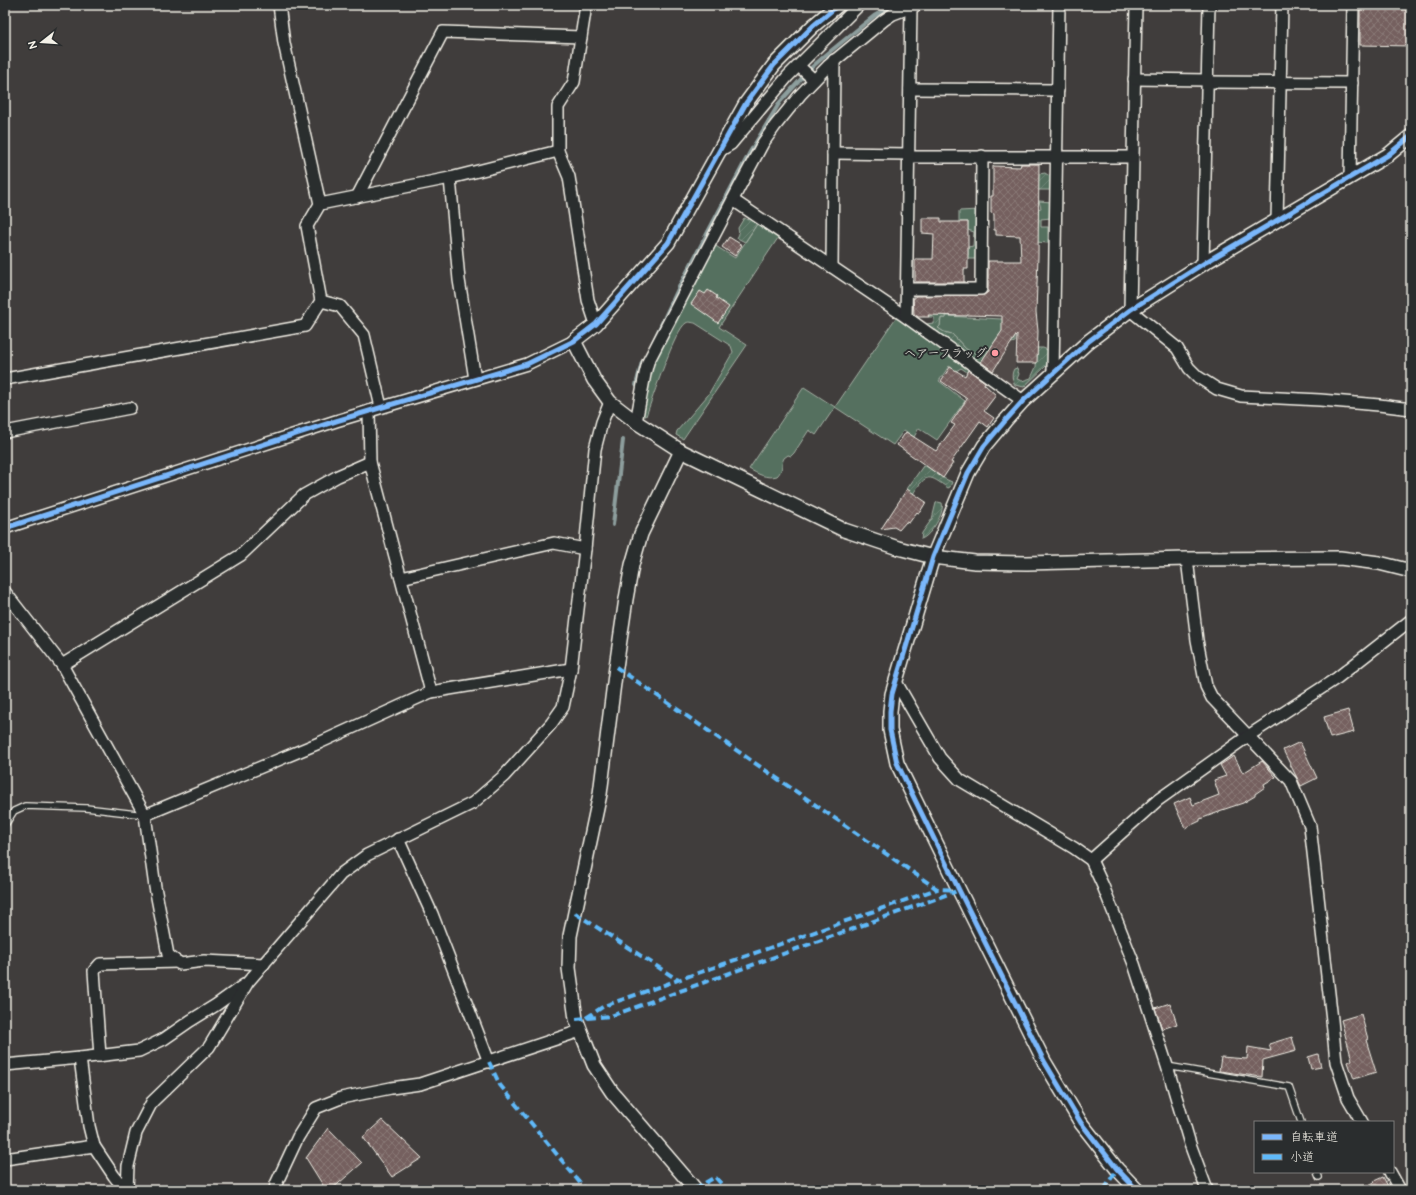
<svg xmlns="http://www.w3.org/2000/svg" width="1416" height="1195" viewBox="0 0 1416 1195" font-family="'Balsamiq Sans','Klee One',sans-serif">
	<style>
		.built { fill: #504846 }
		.green { fill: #55705f; stroke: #a4b0a4 }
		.garden { fill: url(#garden-furrows); stroke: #a4b0a4 }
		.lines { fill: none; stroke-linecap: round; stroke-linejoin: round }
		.stream { stroke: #8d9e9d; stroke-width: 4 }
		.building { fill: url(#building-cross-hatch); stroke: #f4f1e8 }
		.service-casing { stroke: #f4f1e8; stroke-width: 8 }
		.minor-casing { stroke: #f4f1e8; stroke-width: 14 }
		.tertiary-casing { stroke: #f4f1e8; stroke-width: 16 }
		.service { stroke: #2a2d2e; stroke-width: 5.5 }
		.minor { stroke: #2a2d2e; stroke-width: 11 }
		.tertiary { stroke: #2a2d2e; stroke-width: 13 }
		.quiet { stroke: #60bafa; stroke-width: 4; stroke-dasharray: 8 4; stroke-linecap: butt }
		.cycleway-casing { stroke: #2a2d2e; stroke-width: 8 }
		.cycleway { stroke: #7ab7fb; stroke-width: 5 }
		.poi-dot { fill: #ff9aa2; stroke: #2a2d2e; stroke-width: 1.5 }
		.labels { text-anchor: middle; stroke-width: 4; stroke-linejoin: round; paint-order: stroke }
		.poi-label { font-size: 12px; fill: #f4f1e8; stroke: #2a2d2e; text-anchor: end }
	</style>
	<defs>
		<pattern id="garden-furrows" width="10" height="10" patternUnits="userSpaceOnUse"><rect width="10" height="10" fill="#55705f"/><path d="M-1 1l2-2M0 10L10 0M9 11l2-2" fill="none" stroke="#6e8576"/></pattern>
		<pattern id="building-cross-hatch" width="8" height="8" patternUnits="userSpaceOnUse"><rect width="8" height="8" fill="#74615e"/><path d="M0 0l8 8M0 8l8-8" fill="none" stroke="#887875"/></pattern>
	</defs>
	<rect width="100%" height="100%" fill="#403d3c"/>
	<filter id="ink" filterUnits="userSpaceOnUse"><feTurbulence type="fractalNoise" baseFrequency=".025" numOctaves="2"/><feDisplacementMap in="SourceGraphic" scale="8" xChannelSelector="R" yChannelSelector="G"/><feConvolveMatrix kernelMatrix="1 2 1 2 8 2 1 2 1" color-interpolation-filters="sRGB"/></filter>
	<g filter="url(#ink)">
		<polygon class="built" points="1015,327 1015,369 1014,369 1012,372 1012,378 1013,382 1020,387 1024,387 1025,388 1017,397 977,368 999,335"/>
		<g class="green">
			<polygon points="1039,201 1052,202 1051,218 1041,219 1041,227 1048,227 1048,243 1035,242 1038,228 1039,219 1036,219 1037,209 1041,208"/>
			<polygon points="978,210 977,259 945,259 968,255 968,247 973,246 974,232 968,230 968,222 959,222 959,211"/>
			<path d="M 759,221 L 780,235 L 719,327 L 747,345 L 683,439 L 676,435 L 677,431 L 708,395 L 733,352 L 731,346 L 695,323 C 693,323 689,321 686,323 C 675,329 652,400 646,416 L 643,416 L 642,412 L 650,373 L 654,361 L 714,245 L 735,258 Z"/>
			<path d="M 897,316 L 970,368 L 967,372 L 961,368 L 956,371 L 949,366 L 939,381 L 965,401 L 937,440 L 919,428 L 914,437 L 904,430 L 893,445 L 835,407 L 816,435 L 809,430 L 794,453 L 791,456 L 788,455 L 784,458 C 780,466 784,469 777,476 C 766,479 758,474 749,469 L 804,387 L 835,407 Z"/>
			<polygon points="946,316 1002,319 1015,327 1015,342 1011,343 999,335 978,366 973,362 976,355 966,349 952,334 944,332 938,328 940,326 941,318 946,318"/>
		</g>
		<g class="garden">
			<polygon points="1045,173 1051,177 1051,190 1038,190 1039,174"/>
			<polygon points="751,216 759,221 745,242 737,238 739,234 738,228 744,218 748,220"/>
			<polygon points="947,301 946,318 941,318 940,326 938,328 944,332 952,334 966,349 975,353 977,357 976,361 925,326 925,324 934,323 934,317 929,317 928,310"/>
			<path d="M 1037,348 L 1043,348 L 1050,351 L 1048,362 L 1046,366 L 1024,387 L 1015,385 C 1012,380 1011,374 1014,369 L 1017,368 L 1019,374 L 1017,379 L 1022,381 L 1031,378 L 1036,367 Z"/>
			<path d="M 923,466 L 926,466 L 943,478 L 952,482 L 950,487 L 948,488 C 929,475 927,472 913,494 L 907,489 Z"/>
			<path d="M 938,502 L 942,503 C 945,512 931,536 921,539 L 922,533 L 932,519 L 936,503 Z"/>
		</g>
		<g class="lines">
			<g class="stream">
				<polyline points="652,344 678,289 750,152 780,102 812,67 827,54 874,16 893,5"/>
				<polyline points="636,385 642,362"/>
				<polyline points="613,525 623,440"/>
			</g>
		</g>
		<g class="building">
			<polygon points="1360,5 1411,5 1411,46 1360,45"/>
			<polygon points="1021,164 1039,164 1038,256 1036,312 1038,331 1037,363 1016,363 1017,334 993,371 981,362 1002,331 1002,316 967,315 967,316 928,315 929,317 918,317 914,314 913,298 915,298 915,296 984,295 988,292 988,261 1021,261 1020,236 996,235 996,230 994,230 994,214 991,213 991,196 993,196 993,166 1020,167"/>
			<polygon points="922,218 941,218 941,222 968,222 968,269 964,269 964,282 915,282 915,259 933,259 934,234 922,233"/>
			<polygon points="729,237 742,245 735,256 722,247"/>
			<polygon points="708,290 717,296 716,298 729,307 718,323 691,304 700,291 705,294"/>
			<polygon points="950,367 965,376 968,370 985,382 984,384 996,395 984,411 994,418 988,427 980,421 951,462 953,463 943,478 897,445 906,432 936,451 955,425 951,423 967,399 941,381"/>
			<polygon points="907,489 926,502 920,512 918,513 917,512 909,523 906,522 899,530 894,527 881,529"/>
			<polygon points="1348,710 1354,732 1330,738 1324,717"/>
			<polygon points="1300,742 1317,778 1301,786 1283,750"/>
			<polygon points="1234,756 1243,773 1262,761 1276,777 1264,784 1265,787 1255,794 1255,796 1243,803 1219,811 1219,812 1200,819 1200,821 1185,828 1174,804 1190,797 1193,805 1219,795 1214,780 1226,776 1220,765"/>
			<polygon points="1170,1003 1177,1024 1162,1029 1155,1008"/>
			<polygon points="1361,1014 1368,1039 1366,1040 1376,1072 1354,1079 1348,1062 1352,1060 1341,1020"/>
			<polygon points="1292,1037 1296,1051 1263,1060 1262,1077 1219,1071 1221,1057 1247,1059 1248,1047 1271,1051 1269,1044"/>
			<polygon points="1318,1054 1321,1067 1311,1069 1308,1057"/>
			<polygon points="382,1120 422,1158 392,1177 363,1137"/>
			<polygon points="328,1128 362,1163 331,1190 326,1190 306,1158"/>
			<polygon points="1383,1177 1390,1190 1357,1190 1375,1182 1374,1181"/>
		</g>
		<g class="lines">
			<g class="service-casing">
				<g id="service">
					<polyline points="5,825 14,811 25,806 86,808 145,815"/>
					<polyline points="1167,1066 1289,1087 1301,1122"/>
					<polyline points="1317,1172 1319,1177"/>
				</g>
			</g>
			<g class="minor-casing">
				<g id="minor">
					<polyline points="586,5 574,82 558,107 558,151 569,177 588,300 596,324"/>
					<polyline points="1136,5 1130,310 1177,348 1189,368 1198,377 1217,389 1241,396 1320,400 1379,405 1411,409"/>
					<polyline points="802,69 814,80"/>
					<polyline points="1134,79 1207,80"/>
					<polyline points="1207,82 1352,83"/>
					<polyline points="910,89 1058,90"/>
					<polyline points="721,150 731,144 788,76 859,5"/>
					<polyline points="833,153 909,154"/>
					<polyline points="909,157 1133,157"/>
					<polyline points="1350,177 1353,5"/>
					<polyline points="450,178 459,280 475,379"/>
					<polyline points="357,197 443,32 581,37"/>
					<polyline points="733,200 906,317 1023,401"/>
					<polyline points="320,204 450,178 558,151"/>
					<polyline points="1277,220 1282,5"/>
					<polyline points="1203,263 1209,5"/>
					<polyline points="832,267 834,60"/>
					<polyline points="907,289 981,289 982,156"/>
					<polyline points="321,301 340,306 364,335 381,407"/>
					<polyline points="906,317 911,7"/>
					<polyline points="1053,373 1059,5"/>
					<polyline points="5,379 305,326 321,301 307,226 320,204 284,43 279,5"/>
					<polyline points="369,411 370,462 431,692"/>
					<polyline points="636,422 645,374 648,362 742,182 763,143 775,126 800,95 828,66 884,20 893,14 917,5"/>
					<polyline points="5,432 130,408"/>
					<polyline points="5,528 336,421 527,364 574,341"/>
					<polyline points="1187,559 1197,640 1206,686 1212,698 1291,781 1310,826 1332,1020 1336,1062 1348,1098 1362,1122"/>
					<polyline points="401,578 554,543 585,549"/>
					<polyline points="5,592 62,665 145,815 155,887 168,955 180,964 204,961 264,964"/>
					<polyline points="62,665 241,555 304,495 338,476 370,462"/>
					<polyline points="896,682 940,758 960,780 1074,848 1091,860 1103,886 1134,964 1167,1066 1190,1144 1207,1190"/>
					<polyline points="145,815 319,743 431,692 571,669"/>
					<polyline points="398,839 432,914 489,1062"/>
					<polyline points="1091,860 1158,800 1248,736 1337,678 1411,620"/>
					<polyline points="100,1056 94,971 100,964 178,962"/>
					<polyline points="80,1058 89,1126 94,1146 114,1176 125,1190"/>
					<polyline points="5,1065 80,1058 139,1051 164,1039 190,1021 216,1005 244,985"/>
					<polyline points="5,1159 94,1146"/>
					<polyline points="1390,1172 1400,1190"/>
					<polyline points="127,1190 128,1166 136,1133 152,1102 209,1047 248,982 341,874 367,855 473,803 504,776 551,724 563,707 571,669 585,549 595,449 602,422 610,402"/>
					<polyline points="275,1190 276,1184 298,1137 316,1108 341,1098 391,1088 420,1084 580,1031"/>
				</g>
			</g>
			<g class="tertiary-casing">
				<g id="tertiary">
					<polyline points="838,5 813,26 774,65 746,103 668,243 596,324 574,341 594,380 610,402 636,422 681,451 844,530 898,548 933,557 975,562 1027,563 1187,559 1340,558 1379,563 1411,571"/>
					<polyline points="681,451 641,534 632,565 626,599 616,667 600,794 570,936 569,968 576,1019 594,1065 612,1092 696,1190"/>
					<polyline points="1137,1190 1117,1169 1081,1123 1044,1061 959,890 897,763 890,730 890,711 892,694 933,557 968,473 984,446 1005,421 1023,401 1089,341 1130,310 1206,262 1388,155 1411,136"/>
				</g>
			</g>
			<use href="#service" class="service"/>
			<use href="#minor" class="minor"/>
			<use href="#tertiary" class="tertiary"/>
			<g class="quiet">
				<polyline points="616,667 937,889 959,890"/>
				<polyline points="575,913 678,980"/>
				<polyline points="586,1018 604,1006 937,889"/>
				<polyline points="576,1019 611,1016 957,891"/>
				<polyline points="489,1062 500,1085 586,1190"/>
				<polyline points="695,1189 715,1177 727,1190"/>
				<polyline points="1104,1190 1117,1169"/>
			</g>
			<g class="cycleway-casing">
				<g id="cycleway">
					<polyline points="5,528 336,421 527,364 574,341 596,324 668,243 746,103 774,65 813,26 838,5"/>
					<polyline points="1137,1190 1117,1169 1081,1123 1044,1061 959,890 897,763 890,730 890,711 892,694 933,557 968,473 984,446 1005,421 1023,401 1089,341 1130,310 1206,262 1388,155 1411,136"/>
				</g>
			</g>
			<use href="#cycleway" class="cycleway"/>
		</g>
	</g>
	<circle class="poi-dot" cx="995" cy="353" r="4"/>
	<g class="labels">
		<g class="poi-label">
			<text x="987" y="357">ヘアーフラッグ</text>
		</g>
	</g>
	<rect width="1416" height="1195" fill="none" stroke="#2a2d2e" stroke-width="20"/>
	<rect x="10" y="10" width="1396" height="1175" fill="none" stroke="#f4f1e8" stroke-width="1.5" filter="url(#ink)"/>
	<rect x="1254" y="1121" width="140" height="52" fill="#2a2d2e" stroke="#7b7b78"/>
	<rect x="1262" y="1134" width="20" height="6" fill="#7ab7fb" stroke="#7b7b78"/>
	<text x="1290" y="1141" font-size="12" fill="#f4f1e8">自転車道</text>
	<rect x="1262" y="1154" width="20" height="6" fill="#60bafa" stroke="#7b7b78"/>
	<text x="1290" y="1161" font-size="12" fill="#f4f1e8">小道</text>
	<g transform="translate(42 42) rotate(253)" stroke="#2a2d2e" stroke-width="3" paint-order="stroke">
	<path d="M0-3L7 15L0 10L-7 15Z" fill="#f4f1e8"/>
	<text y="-6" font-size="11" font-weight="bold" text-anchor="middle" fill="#f4f1e8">N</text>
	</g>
</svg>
